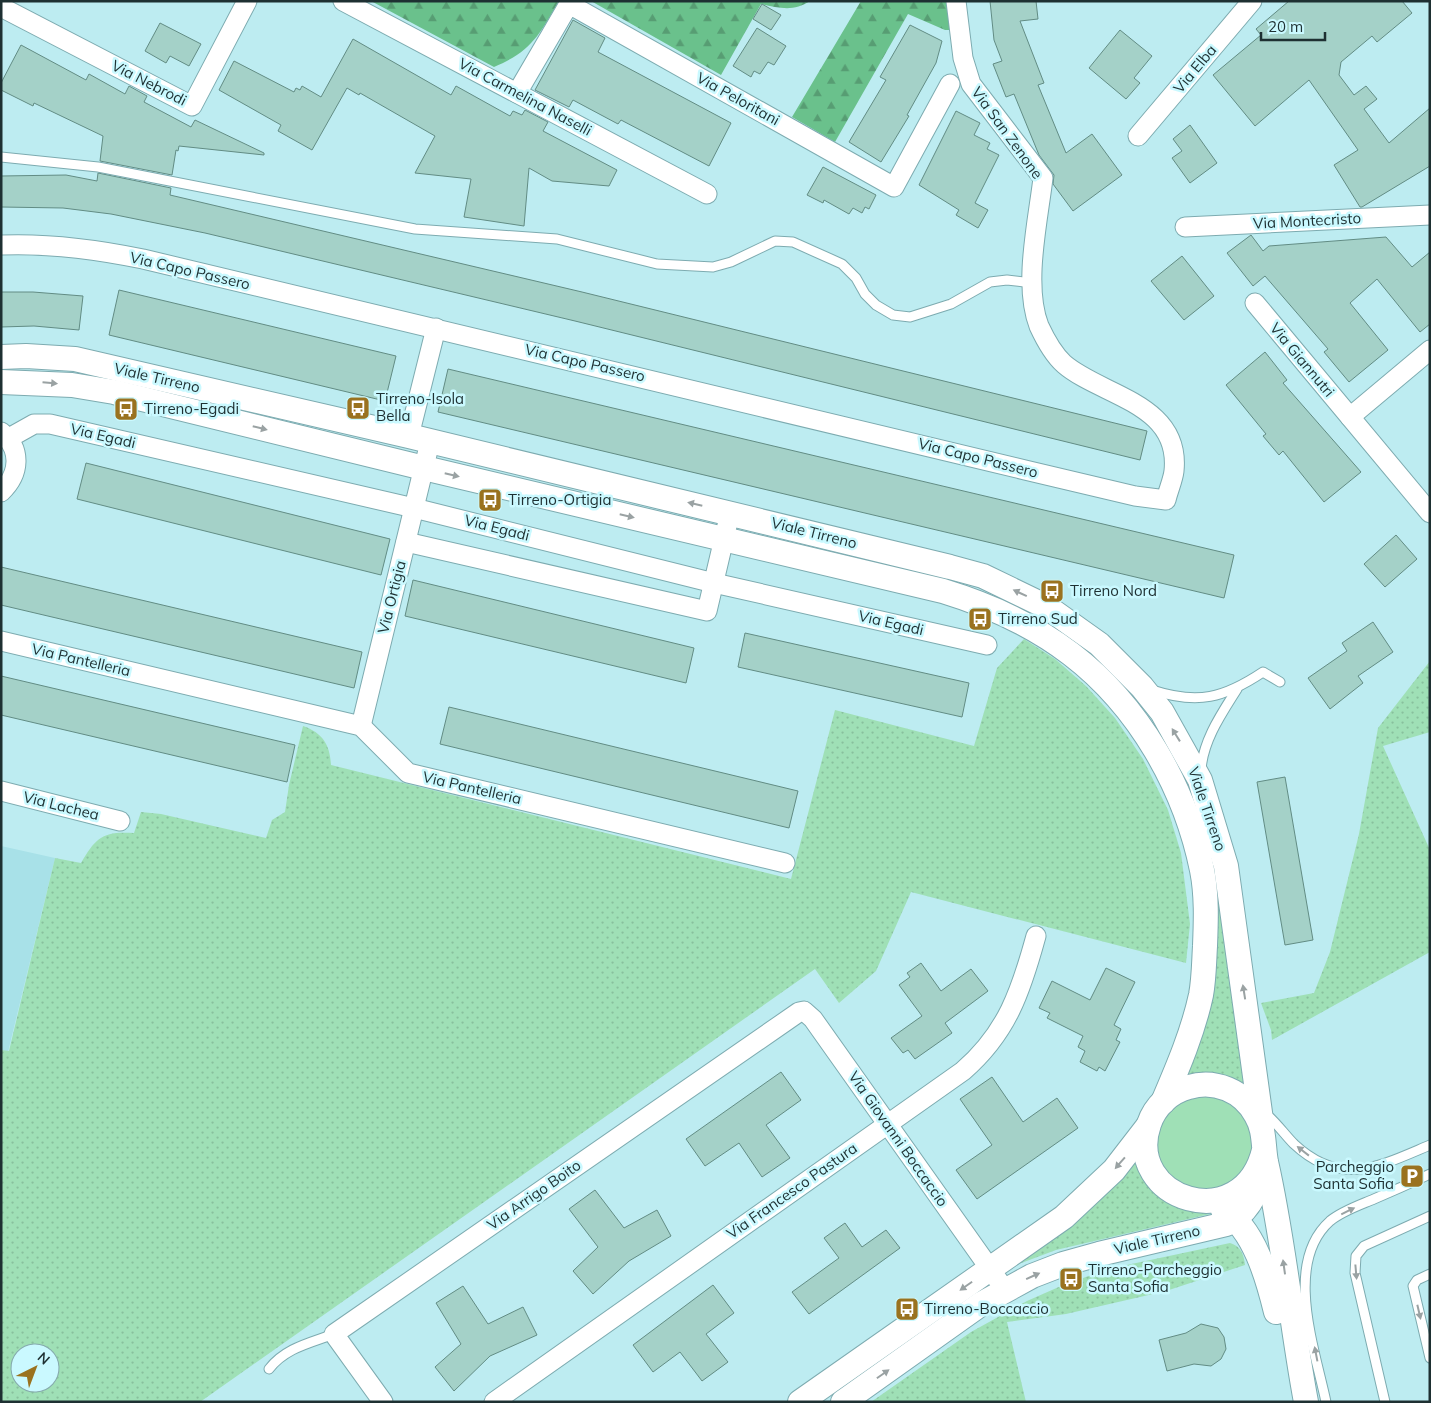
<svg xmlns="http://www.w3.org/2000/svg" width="1431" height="1403" viewBox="0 0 1431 1403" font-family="Mulish,sans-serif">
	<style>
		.built { fill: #a8e1e8 }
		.grass { fill: url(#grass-dots); fill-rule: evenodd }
		.forest { fill: url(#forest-firs) }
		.garden { fill: #9fe0b6 }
		.building { fill: #a4d1c8; stroke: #628c84 }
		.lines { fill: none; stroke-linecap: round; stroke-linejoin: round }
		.service-casing { stroke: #7dabb0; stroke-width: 11 }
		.minor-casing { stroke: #7dabb0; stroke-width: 21 }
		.tertiary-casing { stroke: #7dabb0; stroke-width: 26 }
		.service { stroke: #fff; stroke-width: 9 }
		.minor { stroke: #fff; stroke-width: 19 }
		.tertiary { stroke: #fff; stroke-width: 24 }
		.oneway { fill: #9aa2a3 }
		.labels { text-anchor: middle; stroke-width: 5; stroke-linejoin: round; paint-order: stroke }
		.street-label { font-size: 15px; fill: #1e3032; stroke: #caf9ff }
		.poi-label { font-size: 15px; fill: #1e3032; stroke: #caf9ff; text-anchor: start }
	</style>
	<defs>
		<pattern id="grass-dots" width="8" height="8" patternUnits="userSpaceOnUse" patternTransform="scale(1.25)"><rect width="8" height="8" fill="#9fe0b6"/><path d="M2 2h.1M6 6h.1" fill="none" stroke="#88c09d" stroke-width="1.8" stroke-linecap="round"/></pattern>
		<pattern id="forest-firs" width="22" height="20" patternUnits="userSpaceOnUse" patternTransform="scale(1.25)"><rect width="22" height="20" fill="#6ac18c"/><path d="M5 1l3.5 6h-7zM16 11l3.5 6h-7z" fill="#579d73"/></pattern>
	</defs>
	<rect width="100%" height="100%" fill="#bdecf1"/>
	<polygon class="built" points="1,846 55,858 8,1052 1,1050"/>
	<g class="grass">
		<path d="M 1024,639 L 1055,659 L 1086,686 L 1115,718 L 1143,759 L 1168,810 L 1181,853 L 1190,924 L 1186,963 L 911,892 L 876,971 L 839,1003 L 815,969 L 200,1402 L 1,1402 L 1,1050 L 9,1051 L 55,858 L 81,863 C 96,837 103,831 134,833 L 141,812 L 161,814 L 266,838 L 272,820 L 285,812 L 289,785 L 303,726 C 323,733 330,745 331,765 L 791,879 L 835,710 L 974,746 L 997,668 ZM 20,1353 L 50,1353 L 50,1383 L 20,1383 Z"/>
		<polygon points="1430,661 1430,732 1383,746 1430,850 1430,952 1272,1040 1271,1030 1261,1003 1314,993 1330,952 1359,834 1378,728"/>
		<polygon points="1198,815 1217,867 1245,1080 1241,1084 1186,1076 1198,1043"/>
		<path d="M 1137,1160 C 1151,1202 1170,1206 1210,1214 L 1056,1250 L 1016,1265 C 1061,1234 1103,1204 1137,1160 Z"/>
		<path d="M 1230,1243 C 1241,1246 1244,1255 1245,1265 L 1166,1291 L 1066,1314 L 1007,1322 L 1026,1402 L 871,1402 L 971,1332 L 1027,1301 L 1061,1286 L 1108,1269 Z"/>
	</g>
	<g class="forest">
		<path d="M 371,1 L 559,1 C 539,35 532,51 494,67 Z"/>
		<path d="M 591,1 L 810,1 C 794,12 779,8 761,4 L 721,75 Z"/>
		<polygon points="861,1 950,1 952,30 945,30 908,14 835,142 792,117"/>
	</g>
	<path class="garden" d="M 1199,1096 C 1234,1095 1263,1127 1250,1163 C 1246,1173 1230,1183 1222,1190 C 1212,1189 1191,1192 1183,1187 C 1143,1161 1152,1107 1199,1096 Z"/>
	<g class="building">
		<polygon points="990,1 1036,1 1038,19 1020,21 1044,83 1038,85 1066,153 1092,134 1122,175 1073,211 1053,184 1054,175 1039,155 1014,94 1006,97 993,64 1002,61 994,40"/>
		<polygon points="1289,1 1402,1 1412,13 1377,42 1372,36 1341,62 1339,75 1354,95 1366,86 1377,99 1364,109 1389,143 1430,108 1430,166 1362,207 1360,207 1334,165 1358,150 1309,80 1255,126 1213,75 1261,35 1256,29"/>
		<polygon points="762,4 781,15 771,30 753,19"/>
		<polygon points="573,20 605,38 598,52 731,123 709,166 621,120 618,124 573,100 569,107 535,90"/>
		<polygon points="160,23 201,44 189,66 170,56 166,63 145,51"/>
		<polygon points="910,25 942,41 936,63 907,115 909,116 881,162 849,142 886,80 880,77"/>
		<polygon points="757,28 786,46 774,65 768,62 760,74 754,71 751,77 733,66"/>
		<polygon points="1120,30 1152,56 1134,78 1140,83 1126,99 1089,68"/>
		<polygon points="353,39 451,95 456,86 510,116 513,111 522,115 525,110 548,122 543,131 617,170 609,186 552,181 529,168 524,226 464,217 471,179 415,173 435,136 360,93 359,95 347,88 312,150 278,131 281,125 219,90 234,61 294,92 296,88 300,90 302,86 321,97"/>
		<polygon points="21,45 86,80 89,74 125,94 129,86 147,96 144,102 191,127 195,120 264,153 264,155 179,146 178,151 176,150 172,175 100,161 103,136 34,103 33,106 1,90 1,83"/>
		<polygon points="956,111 980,123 974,135 990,143 987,149 999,155 975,203 988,210 978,228 956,215 959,210 919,185"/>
		<polygon points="1190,125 1217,163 1190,183 1172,158 1182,151 1173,139"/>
		<polygon points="823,167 876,195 869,209 865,207 862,213 853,208 849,214 824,200 823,203 807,195"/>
		<polygon points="98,173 171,188 170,195 582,292 1147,431 1140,460 575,321 205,233 111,214 63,208 1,207 1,176 66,175 97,181"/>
		<polygon points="1251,235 1263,251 1269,246 1386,237 1412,267 1430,252 1430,324 1420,332 1377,279 1350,303 1388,350 1349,382 1324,352 1328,349 1265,276 1253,286 1227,253"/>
		<polygon points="1182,256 1214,296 1184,320 1151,281"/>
		<polygon points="119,290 396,356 385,401 109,335"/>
		<polygon points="1,292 33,292 83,296 79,330 34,326 1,327"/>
		<polygon points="1265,352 1287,380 1283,383 1361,472 1324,502 1283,451 1279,455 1263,436 1266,434 1226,385"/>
		<polygon points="448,369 1234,555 1224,598 438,412"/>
		<polygon points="86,463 390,539 381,575 77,499"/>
		<polygon points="1396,535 1417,559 1385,587 1364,564"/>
		<polygon points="1,567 362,652 354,688 1,605"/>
		<polygon points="413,580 694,648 686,683 405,616"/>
		<polygon points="1373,622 1393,652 1358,676 1363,683 1330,709 1308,678 1347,651 1342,643"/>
		<polygon points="745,633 969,683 962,717 738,667"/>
		<polygon points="1,676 295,745 287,782 1,715"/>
		<polygon points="449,707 798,791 789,828 440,744"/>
		<polygon points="1285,777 1313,940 1285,945 1257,782"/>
		<polygon points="921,963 941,991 971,969 988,991 945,1023 952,1033 915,1059 908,1050 903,1053 891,1038 922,1016 899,985 910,977 907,973"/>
		<polygon points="1106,968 1135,982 1114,1025 1121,1029 1116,1040 1120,1042 1105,1071 1099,1067 1097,1071 1080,1062 1085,1051 1078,1047 1083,1036 1047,1018 1050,1013 1039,1008 1052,981 1090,1000"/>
		<polygon points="781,1072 801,1100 766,1125 790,1158 762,1177 739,1143 705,1166 686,1139"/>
		<polygon points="992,1077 1023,1122 1057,1098 1078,1128 977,1199 956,1170 992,1145 960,1099"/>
		<polygon points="595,1190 624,1228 657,1210 671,1236 629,1261 593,1294 573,1271 598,1247 569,1209"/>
		<polygon points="845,1223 862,1247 886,1230 900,1248 809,1314 792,1292 839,1258 824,1238"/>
		<polygon points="713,1285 734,1313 706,1334 728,1362 702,1381 680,1352 653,1372 633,1345"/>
		<polygon points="463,1286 488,1324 523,1307 537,1335 490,1356 454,1391 435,1367 461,1344 436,1303"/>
		<polygon points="1201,1324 1218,1328 1224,1337 1226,1349 1221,1359 1211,1366 1194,1364 1167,1371 1159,1340 1186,1333"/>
	</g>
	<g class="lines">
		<g class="service-casing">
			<g id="service">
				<polyline points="1,157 98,167 415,229 557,239 657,264 713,267 731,262 775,241 793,242 842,264 856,278 865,294 876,305 893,315 910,317 951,304 990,282 1007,280 1032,283"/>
				<path d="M 1152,690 C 1198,705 1224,698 1263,672 L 1280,682"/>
				<path d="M 1201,770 C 1203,740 1222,713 1237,689"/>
				<path d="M 1265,1113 C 1277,1123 1284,1134 1294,1144 C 1341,1188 1380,1166 1430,1145"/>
				<polyline points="1430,1274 1417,1280 1413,1286 1430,1358"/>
				<path d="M 269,1369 C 285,1348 310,1343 334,1334"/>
				<path d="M 1326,1402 C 1315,1349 1283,1263 1330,1221 C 1342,1211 1360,1205 1374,1199 C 1393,1191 1411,1183 1430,1174"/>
				<polyline points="1385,1402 1355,1273 1356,1256 1364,1246 1430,1216"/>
			</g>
		</g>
		<g class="minor-casing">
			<g id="minor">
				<polyline points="343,1 707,194"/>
				<polyline points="1,7 192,106 247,1"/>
				<polyline points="517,93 569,4 894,187 950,84"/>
				<polyline points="1138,136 1252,1"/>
				<polyline points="1185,227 1430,215"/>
				<path d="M 1,245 C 50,243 95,249 143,259 L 1025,470 L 1135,496 L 1166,500 C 1168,491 1173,480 1174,471 C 1181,403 1101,396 1064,364 C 1053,354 1045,339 1039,326 C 1023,285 1038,221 1043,178 L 971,84 L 963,58 L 956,1"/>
				<polyline points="1255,303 1430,513"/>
				<polyline points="1350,417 1430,350"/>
				<path d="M 1,432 C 22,449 20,474 1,492"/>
				<polyline points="409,436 436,328"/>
				<polyline points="9,438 34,424 50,424 414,508 714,583 987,645"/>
				<polyline points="406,542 707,611 730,513"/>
				<polyline points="1,641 361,726 408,773 785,863"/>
				<polyline points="361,726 430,442"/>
				<polyline points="1,791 120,821"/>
				<polyline points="383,1402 334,1334 799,1012 804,1011 813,1019 1005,1290"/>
				<path d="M 494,1402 L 963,1071 C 1007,1033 1021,991 1036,936"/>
			</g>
		</g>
		<g class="tertiary-casing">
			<g id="tertiary">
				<polyline points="1,357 26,356 75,359 409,436 950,567 983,576 1047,607 1099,644 1142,687 1162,712 1200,780 1226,866 1262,1127"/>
				<path d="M 1,382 L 72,385 L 114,392 L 424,468 L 943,591 C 989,605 1032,624 1071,654 C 1139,706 1185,787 1202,870 C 1207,895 1206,921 1205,946 C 1204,962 1204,979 1201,995 C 1193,1032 1178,1067 1163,1102"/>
				<path d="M 1264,1150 C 1243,1238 1123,1200 1149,1124 C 1155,1106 1170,1092 1189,1087 C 1215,1079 1243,1091 1256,1115 C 1265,1130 1263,1146 1266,1162 C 1284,1241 1291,1322 1306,1402"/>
				<path d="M 1223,1210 C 1254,1228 1268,1279 1276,1312"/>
				<polyline points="800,1402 1064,1217 1114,1170 1148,1126"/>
				<path d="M 843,1402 L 981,1304 L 1032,1276 L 1063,1264 L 1099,1254 L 1226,1224 C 1247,1213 1257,1197 1260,1173"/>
			</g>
		</g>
		<use href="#service" class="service"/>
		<use href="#minor" class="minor"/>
		<use href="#tertiary" class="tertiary"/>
	</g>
	<defs><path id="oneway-solid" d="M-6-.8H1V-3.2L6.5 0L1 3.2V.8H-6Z" transform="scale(1.25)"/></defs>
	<g class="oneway">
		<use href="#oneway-solid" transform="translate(50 383) rotate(5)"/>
		<use href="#oneway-solid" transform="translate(260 428) rotate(14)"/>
		<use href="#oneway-solid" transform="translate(452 475) rotate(13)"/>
		<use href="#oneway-solid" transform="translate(695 504) rotate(-167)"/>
		<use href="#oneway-solid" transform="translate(627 516) rotate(13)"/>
		<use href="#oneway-solid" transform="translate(1020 593) rotate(-155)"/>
		<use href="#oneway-solid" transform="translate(1176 735) rotate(-122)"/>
		<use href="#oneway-solid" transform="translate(1244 992) rotate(-99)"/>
		<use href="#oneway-solid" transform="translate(1303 1151) rotate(-142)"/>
		<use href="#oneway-solid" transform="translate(1120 1163) rotate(131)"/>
		<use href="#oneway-solid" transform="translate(1348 1211) rotate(-26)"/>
		<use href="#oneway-solid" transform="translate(1284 1267) rotate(-98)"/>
		<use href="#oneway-solid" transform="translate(1356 1272) rotate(85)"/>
		<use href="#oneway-solid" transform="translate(1033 1276) rotate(-24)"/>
		<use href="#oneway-solid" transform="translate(966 1286) rotate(145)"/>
		<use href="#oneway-solid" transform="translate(1419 1312) rotate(77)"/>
		<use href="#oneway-solid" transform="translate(1316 1354) rotate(-101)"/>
		<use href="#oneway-solid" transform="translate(883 1374) rotate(-35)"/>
	</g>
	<defs>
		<g id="bus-square" transform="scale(1.25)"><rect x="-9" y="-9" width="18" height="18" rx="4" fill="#9a721f" stroke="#caf9ff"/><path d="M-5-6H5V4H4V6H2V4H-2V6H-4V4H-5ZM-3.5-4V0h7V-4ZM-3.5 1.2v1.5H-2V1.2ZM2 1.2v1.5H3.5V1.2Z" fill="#fff"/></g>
		<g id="parking-square" transform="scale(1.25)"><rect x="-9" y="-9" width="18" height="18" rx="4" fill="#9a721f" stroke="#caf9ff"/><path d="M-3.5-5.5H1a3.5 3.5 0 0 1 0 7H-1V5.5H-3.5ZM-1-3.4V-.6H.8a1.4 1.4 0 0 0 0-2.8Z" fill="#fff"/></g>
	</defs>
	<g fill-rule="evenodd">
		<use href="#bus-square" x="358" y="408"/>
		<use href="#bus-square" x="126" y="409"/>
		<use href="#bus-square" x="490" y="500"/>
		<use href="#bus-square" x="1052" y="591"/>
		<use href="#bus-square" x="980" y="619"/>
		<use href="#parking-square" x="1412" y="1176"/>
		<use href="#bus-square" x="1071" y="1279"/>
		<use href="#bus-square" x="907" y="1309"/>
	</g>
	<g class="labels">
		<g class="street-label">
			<text transform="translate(1195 69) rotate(-50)" y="5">Via Elba</text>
			<text transform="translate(149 83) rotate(27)" y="5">Via Nebrodi</text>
			<text transform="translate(525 97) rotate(28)" y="5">Via Carmelina Naselli</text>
			<text transform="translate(738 99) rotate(29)" y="5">Via Peloritani</text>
			<text transform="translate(1007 133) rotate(54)" y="5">Via San Zenone</text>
			<text transform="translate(1307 221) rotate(-3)" y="5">Via Montecristo</text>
			<text transform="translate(190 271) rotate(13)" y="5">Via Capo Passero</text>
			<text transform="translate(1302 360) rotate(50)" y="5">Via Giannutri</text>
			<text transform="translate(585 363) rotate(13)" y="5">Via Capo Passero</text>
			<text transform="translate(157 378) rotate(13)" y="5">Viale Tirreno</text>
			<text transform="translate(103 436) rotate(13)" y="5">Via Egadi</text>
			<text transform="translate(978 458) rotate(14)" y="5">Via Capo Passero</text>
			<text transform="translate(497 528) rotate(14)" y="5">Via Egadi</text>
			<text transform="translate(814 533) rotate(14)" y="5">Viale Tirreno</text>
			<text transform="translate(392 597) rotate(-76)" y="5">Via Ortigia</text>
			<text transform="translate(891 623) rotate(13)" y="5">Via Egadi</text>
			<text transform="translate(81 660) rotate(13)" y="5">Via Pantelleria</text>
			<text transform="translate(472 788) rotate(13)" y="5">Via Pantelleria</text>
			<text transform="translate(61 806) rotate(14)" y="5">Via Lachea</text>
			<text transform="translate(1207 809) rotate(71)" y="5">Viale Tirreno</text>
			<text transform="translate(898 1139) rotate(55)" y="5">Via Giovanni Boccaccio</text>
			<text transform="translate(792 1191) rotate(-35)" y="5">Via Francesco Pastura</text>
			<text transform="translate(534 1195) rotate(-35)" y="5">Via Arrigo Boito</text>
			<text transform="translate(1157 1240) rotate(-13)" y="5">Viale Tirreno</text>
		</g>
		<g class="poi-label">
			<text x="376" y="404">Tirreno-Isola<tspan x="376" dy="17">Bella</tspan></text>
			<text x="144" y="414">Tirreno-Egadi</text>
			<text x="508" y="505">Tirreno-Ortigia</text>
			<text x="1070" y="596">Tirreno Nord</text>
			<text x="998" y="624">Tirreno Sud</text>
			<text x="1394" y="1172" text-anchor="end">Parcheggio<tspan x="1394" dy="17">Santa Sofia</tspan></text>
			<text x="1088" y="1275">Tirreno-Parcheggio<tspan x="1088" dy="17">Santa Sofia</tspan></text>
			<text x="924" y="1314">Tirreno-Boccaccio</text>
		</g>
	</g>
	<rect width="1431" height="1403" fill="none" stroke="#1e3032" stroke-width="5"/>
	<g transform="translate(35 1368) rotate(42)"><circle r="24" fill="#caf9ff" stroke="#85a9ad"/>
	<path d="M0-4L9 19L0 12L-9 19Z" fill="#9a721f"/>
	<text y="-8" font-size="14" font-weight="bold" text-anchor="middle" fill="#1e3032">N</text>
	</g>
	<path d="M1261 32v8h64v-8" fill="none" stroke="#1e3032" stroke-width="2.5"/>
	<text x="1268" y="32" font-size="15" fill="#1e3032" stroke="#caf9ff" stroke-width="4" paint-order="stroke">20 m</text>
</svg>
